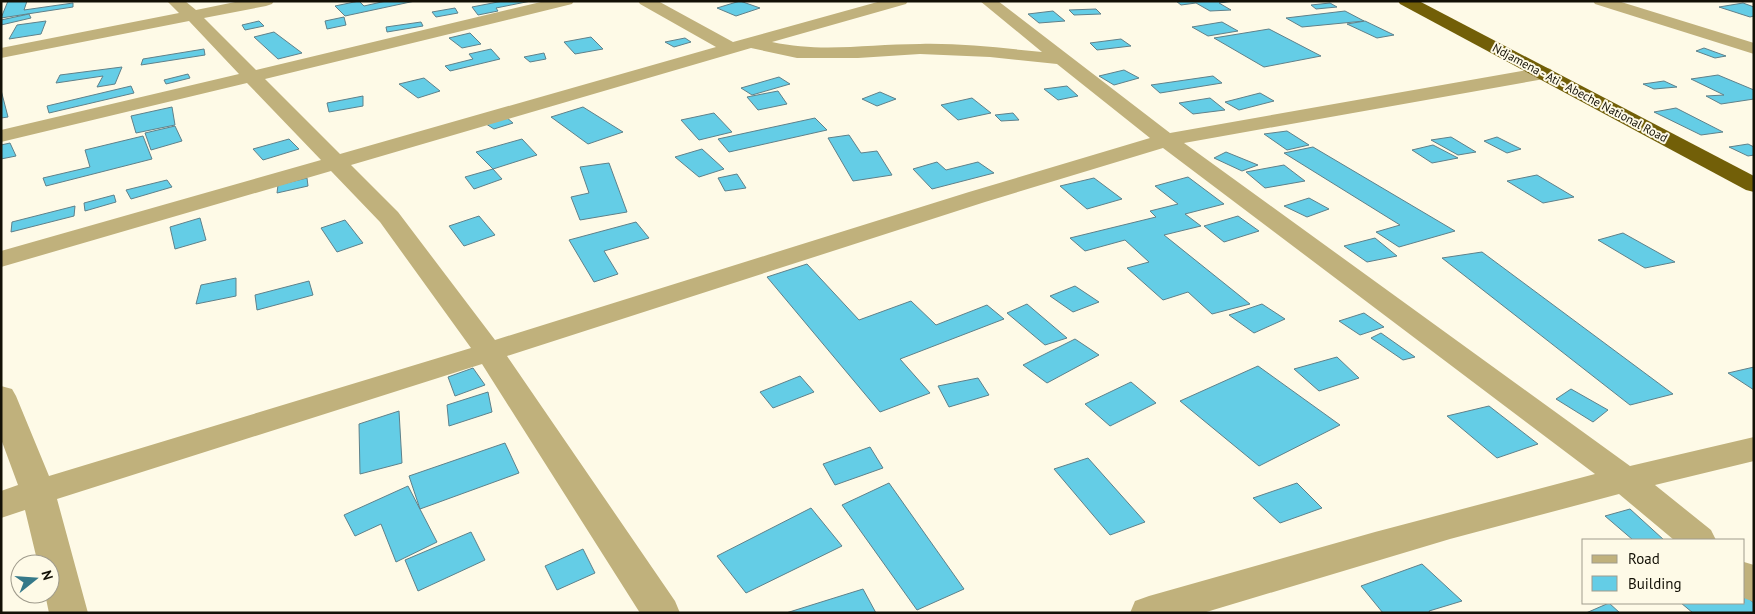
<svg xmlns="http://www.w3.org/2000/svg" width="1755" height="614" viewBox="0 0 1755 614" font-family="'PT Sans',sans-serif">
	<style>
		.building { fill: #64cde6; stroke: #5f818a }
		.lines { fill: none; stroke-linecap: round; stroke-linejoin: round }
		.minor { fill: #c0b17c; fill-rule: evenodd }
		.highway { fill: #725f08; fill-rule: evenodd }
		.labels { text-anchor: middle; stroke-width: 4; stroke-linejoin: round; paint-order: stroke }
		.far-street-label { font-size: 12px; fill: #131006; stroke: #fefae7 }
	</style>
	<rect width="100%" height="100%" fill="#fefae7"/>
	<g class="building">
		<polygon points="8,1 27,1 24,10 73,3 73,7 1,18"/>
		<polygon points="359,1 364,6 386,1 415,1 345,16 335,6"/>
		<polygon points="503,1 531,1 496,8 498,11 478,15 472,7"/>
		<polygon points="740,1 760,8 736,16 717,8"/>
		<polygon points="1176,1 1234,1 1219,3 1231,10 1210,11 1196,3 1181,5"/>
		<polygon points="1330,3 1337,7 1316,9 1311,5"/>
		<polygon points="1743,3 1754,7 1754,16 1750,17 1719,7"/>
		<polygon points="455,8 458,13 436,17 432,12"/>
		<polygon points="1096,9 1101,14 1074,15 1069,10"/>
		<polygon points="1053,11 1065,21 1039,23 1028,14"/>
		<polygon points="1345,11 1364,21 1302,27 1286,18"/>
		<polygon points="29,14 31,18 1,25 1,20"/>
		<polygon points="344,17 346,25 327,29 325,21"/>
		<polygon points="46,21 41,34 9,39 17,25"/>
		<polygon points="259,21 264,26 245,30 242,25"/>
		<polygon points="1365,21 1394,35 1377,38 1347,24"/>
		<polygon points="421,22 423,26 387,32 386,27"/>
		<polygon points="1222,22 1238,31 1208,36 1192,27"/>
		<polygon points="1269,29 1321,56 1264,67 1214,38"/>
		<polygon points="274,32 302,53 278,59 254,37"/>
		<polygon points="470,33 481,44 462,48 449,38"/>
		<polygon points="591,37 603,49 575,54 564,42"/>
		<polygon points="685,38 691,42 674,47 665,42"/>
		<polygon points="1121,39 1131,46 1097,50 1090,43"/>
		<polygon points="1704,48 1726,56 1715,58 1696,51"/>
		<polygon points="204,49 205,55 141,65 143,59"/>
		<polygon points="491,49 500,59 450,71 445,66 473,59 469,54"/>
		<polygon points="544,53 546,59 530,62 524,57"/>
		<polygon points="122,67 115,84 97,87 103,76 56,83 60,75"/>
		<polygon points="1124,70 1139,78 1114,85 1099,76"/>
		<polygon points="188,74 190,78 166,84 164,80"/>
		<polygon points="1718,75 1754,90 1754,99 1721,104 1706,96 1724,95 1691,79"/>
		<polygon points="1213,76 1222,83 1160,93 1151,85"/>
		<polygon points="779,77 790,84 752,95 741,88"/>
		<polygon points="424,78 440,91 418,98 399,84"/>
		<polygon points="1664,81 1677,87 1654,89 1643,84"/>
		<polygon points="131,86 134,93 49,113 47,106"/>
		<polygon points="1067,86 1078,96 1058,100 1044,89"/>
		<polygon points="1,90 8,117 1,118"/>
		<polygon points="778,91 787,104 758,110 747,97"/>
		<polygon points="880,92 896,99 877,106 862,99"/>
		<polygon points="1260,93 1274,101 1239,110 1225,102"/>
		<polygon points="363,96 363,106 329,112 327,103"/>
		<polygon points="972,98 991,113 958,120 941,105"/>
		<polygon points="1210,98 1225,110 1193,114 1179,103"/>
		<polygon points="172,107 175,125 136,133 131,116"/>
		<polygon points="583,107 623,132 588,144 551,117"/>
		<polygon points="1676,108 1723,132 1701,135 1654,112"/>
		<polygon points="714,113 732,132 699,140 681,120"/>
		<polygon points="1013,113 1019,120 1001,121 995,115"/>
		<polygon points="505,116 513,123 494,129 483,122"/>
		<polygon points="815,118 827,130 729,152 718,139"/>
		<polygon points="175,126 182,141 151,150 145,133"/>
		<polygon points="1287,131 1309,145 1287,150 1264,134"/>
		<polygon points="849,135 861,153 877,151 892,175 853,181 828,138"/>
		<polygon points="143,136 152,159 46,186 43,178 90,167 85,150"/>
		<polygon points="1451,137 1476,152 1458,155 1431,140"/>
		<polygon points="1497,137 1521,149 1507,153 1484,141"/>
		<polygon points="289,139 299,149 263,160 253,149"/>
		<polygon points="522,139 537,155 493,169 476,152"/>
		<polygon points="10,143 16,156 1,159 1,145"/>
		<polygon points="1748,144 1754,147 1754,155 1748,156 1729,147"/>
		<polygon points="1433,145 1458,158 1432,163 1412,150"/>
		<polygon points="1313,147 1455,231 1399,247 1376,232 1400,225 1284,153"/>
		<polygon points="702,149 724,169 699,177 675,157"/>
		<polygon points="1226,152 1258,165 1242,171 1214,158"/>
		<polygon points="937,162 946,170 978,162 994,173 932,189 913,169"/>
		<polygon points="609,163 627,212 580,220 571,197 589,193 580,167"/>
		<polygon points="1284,165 1305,181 1265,188 1246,172"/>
		<polygon points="493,169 502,179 474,189 465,177"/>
		<polygon points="737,174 746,188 725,191 718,178"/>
		<polygon points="1537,175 1574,197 1543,203 1507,181"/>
		<polygon points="1188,177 1224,204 1185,214 1201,226 1164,235 1250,304 1212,314 1188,292 1163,300 1127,268 1149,262 1125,240 1085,251 1070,238 1156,217 1150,211 1178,204 1155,186"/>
		<polygon points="307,178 308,186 277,193 278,185"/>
		<polygon points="1094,178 1122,199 1087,209 1060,186"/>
		<polygon points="167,180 172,187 131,199 126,190"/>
		<polygon points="114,195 116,202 85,211 84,203"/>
		<polygon points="1309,198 1329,209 1307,217 1284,206"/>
		<polygon points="75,206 74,216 11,232 12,222"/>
		<polygon points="479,216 495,235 464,246 449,226"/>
		<polygon points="1238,216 1259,231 1224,242 1204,226"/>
		<polygon points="200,218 206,240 175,249 170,227"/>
		<polygon points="345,220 363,243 337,252 321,228"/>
		<polygon points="636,222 649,238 604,251 618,274 594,282 569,240"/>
		<polygon points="1623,233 1675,262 1645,268 1598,240"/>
		<polygon points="1375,238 1397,256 1367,262 1344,246"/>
		<polygon points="1482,252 1673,394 1630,405 1442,258"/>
		<polygon points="807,264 859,320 911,301 936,325 987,305 1004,319 900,359 930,393 880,412 767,277"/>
		<polygon points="236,278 236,296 196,304 201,285"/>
		<polygon points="309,281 313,295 257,310 255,295"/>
		<polygon points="1075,286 1099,302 1073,312 1050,296"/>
		<polygon points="1027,304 1067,338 1045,345 1007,313"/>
		<polygon points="1262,304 1285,319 1254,333 1229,315"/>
		<polygon points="1364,313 1384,327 1360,335 1339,321"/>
		<polygon points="1381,333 1415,357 1403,360 1371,338"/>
		<polygon points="1075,339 1099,355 1047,383 1023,365"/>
		<polygon points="1337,357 1359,378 1319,391 1294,369"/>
		<polygon points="1258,366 1340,425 1259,466 1180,401"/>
		<polygon points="1754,367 1754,390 1728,373"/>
		<polygon points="473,368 485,385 455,396 448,377"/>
		<polygon points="800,376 814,392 773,408 760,392"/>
		<polygon points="978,378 989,395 949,407 938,386"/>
		<polygon points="1131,382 1156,403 1110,426 1085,404"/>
		<polygon points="1571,389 1608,410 1593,422 1556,399"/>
		<polygon points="488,392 492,412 449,426 447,405"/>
		<polygon points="1489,406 1538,444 1497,458 1447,416"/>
		<polygon points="399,411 402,463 360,474 359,424"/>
		<polygon points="505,443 519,473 420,509 409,476"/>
		<polygon points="870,447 883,468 835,485 823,464"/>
		<polygon points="1088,458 1145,522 1110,535 1054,469"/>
		<polygon points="889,483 964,589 917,610 842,505"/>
		<polygon points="1297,483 1322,508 1280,523 1253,498"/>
		<polygon points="408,486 437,542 396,562 381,524 355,536 344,515"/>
		<polygon points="811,508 842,546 746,593 717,556"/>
		<polygon points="1630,509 1664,540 1633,540 1605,516"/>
		<polygon points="471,532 485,560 418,591 405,560"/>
		<polygon points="583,549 595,573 557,590 545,566"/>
		<polygon points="1422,564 1462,601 1429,611 1430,613 1383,613 1361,586"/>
		<polygon points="863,589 876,613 786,613"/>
		<polygon points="1744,595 1754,603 1754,613 1693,613 1681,603 1744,603"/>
		<polygon points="1609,603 1620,613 1586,613"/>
	</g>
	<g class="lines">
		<g class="minor">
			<path d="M 167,1 L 185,1 L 196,10 L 240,1 L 274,1 L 272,4 L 266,6 L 204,18 L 256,70 L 545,1 L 574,1 L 572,4 L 265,79 L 340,154 L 716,47 L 640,4 L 638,1 L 658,1 L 733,42 L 881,1 L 908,1 L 906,4 L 772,42 C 822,53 869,44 920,44 C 960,43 1001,48 1042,52 L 980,1 L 998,1 L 1170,133 L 1544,67 L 1551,69 L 1553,73 L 1551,77 L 1544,79 L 1184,143 L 1630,466 L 1754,437 L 1754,461 L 1655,485 L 1711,530 L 1716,540 L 1674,540 L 1619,494 L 1450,539 L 1203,613 L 1130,613 L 1135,601 L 1149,596 L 1375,532 L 1595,474 L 1163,148 L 985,202 L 507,356 L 675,601 L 680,613 L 640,613 L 482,364 L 57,499 L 88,613 L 49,613 L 45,594 L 50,594 L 50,564 L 38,564 L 25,510 L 1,518 L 1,491 L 18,485 L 1,439 L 1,386 L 12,389 L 16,396 L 49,476 L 471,348 L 380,222 L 331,171 L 1,267 L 1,251 L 321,160 L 247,83 L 1,142 L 1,130 L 239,74 L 189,21 L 1,58 L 1,48 L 179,13 ZM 751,48 L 797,58 L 858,58 L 920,54 L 990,57 L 1057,64 L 1150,138 L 969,192 L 495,340 L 398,212 L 351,165 Z"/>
			<polygon points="1593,1 1618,1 1754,43 1754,54 1595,4"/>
			<polygon points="1744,562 1754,565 1754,602 1744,598"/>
		</g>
		<polygon class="highway" points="1398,1 1419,1 1754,176 1754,192 1746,190 1400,4"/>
	</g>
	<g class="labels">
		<g class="far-street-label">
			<text transform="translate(1580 93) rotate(28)" y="4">Ndjamena - Ati - Abeche National Road</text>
		</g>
	</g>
	<rect width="1755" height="614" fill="none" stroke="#131006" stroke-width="5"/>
	<rect x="1582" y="539" width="162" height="65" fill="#fefae7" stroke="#a09c8d"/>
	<rect x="1592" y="555" width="25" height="8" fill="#c0b17c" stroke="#a09c8d"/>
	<text x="1628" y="564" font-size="15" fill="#131006">Road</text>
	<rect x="1592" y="576" width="25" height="15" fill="#64cde6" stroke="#a09c8d"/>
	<text x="1628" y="589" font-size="15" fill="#131006">Building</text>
	<g transform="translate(35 579) rotate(73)"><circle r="24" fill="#fefae7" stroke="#a09c8d"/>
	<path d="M0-4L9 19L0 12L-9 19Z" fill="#357989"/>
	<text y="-8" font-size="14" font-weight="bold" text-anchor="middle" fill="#131006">N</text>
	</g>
</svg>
